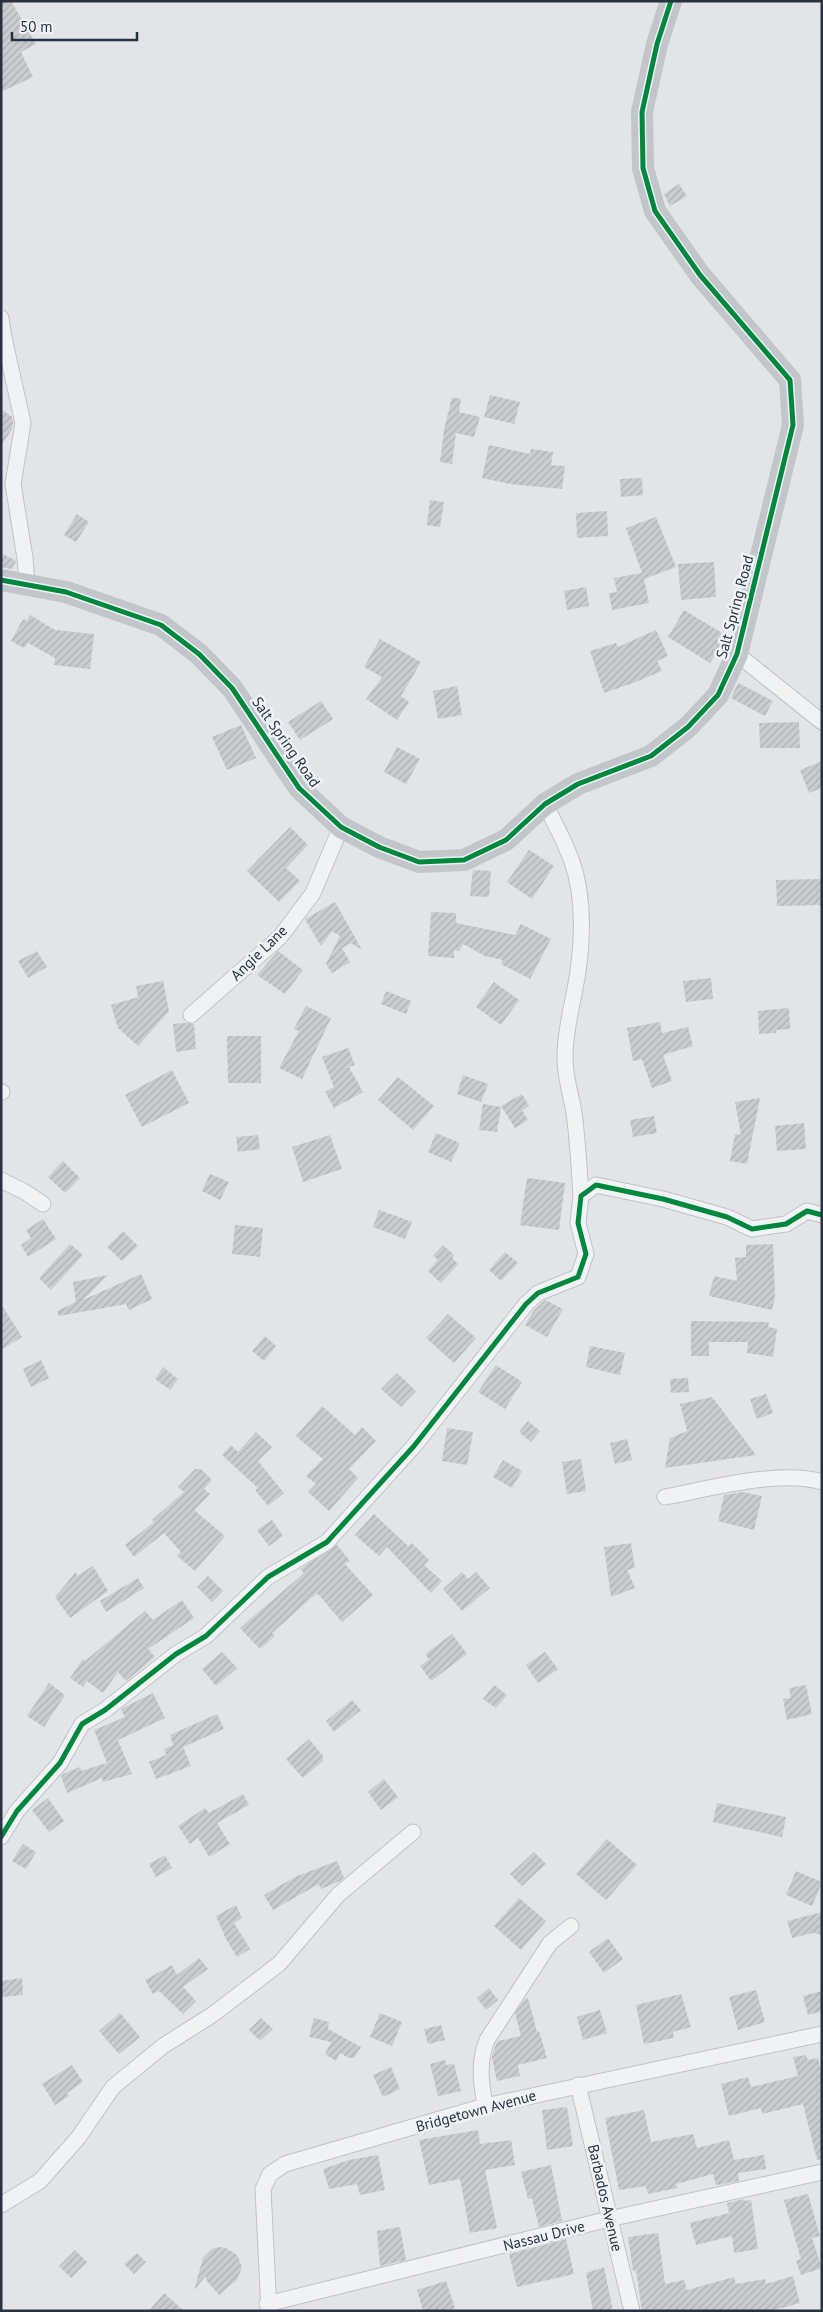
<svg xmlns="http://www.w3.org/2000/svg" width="823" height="2312" viewBox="0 0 823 2312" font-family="'PT Sans',sans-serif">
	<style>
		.building { fill: url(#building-hatch) }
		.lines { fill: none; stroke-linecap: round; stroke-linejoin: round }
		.street-casing { stroke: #c0c2c5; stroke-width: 17 }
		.street { stroke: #f1f2f3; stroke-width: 15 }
		.secondary { stroke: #c2c5c9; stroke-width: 22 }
		.cycleway-casing { stroke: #eff3f7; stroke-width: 8 }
		.cycleway { stroke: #00873e; stroke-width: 5 }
		.labels { text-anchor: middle; stroke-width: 5; stroke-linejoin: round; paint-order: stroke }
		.street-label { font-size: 15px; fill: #273342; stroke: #eff3f7 }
	</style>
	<defs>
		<pattern id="building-hatch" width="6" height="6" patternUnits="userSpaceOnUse" patternTransform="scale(1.25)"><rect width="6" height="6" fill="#cacccf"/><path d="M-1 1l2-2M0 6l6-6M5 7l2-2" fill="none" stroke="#aeb0b3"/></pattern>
	</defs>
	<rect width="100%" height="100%" fill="#e2e4e7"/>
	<g class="building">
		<polygon points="1,1 11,1 36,44 21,52 33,77 1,92"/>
		<polygon points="679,184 687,196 670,206 664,194"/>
		<polygon points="490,395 520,402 514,424 484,417"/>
		<polygon points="452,397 461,399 459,412 480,417 474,437 456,433 452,464 440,462 444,430"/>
		<polygon points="1,409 12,417 13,423 12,429 1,446"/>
		<polygon points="489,445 530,454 531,449 553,452 551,465 565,466 562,489 510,484 482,478"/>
		<polygon points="642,478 643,495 621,497 620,479"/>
		<polygon points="430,500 444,502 440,527 427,525"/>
		<polygon points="607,511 608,536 577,538 576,513"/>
		<polygon points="77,514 89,522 76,542 64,535"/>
		<polygon points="656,517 676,567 644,579 649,603 612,610 609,593 617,592 614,578 642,573 626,528"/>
		<polygon points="1,553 16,561 12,569 1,567"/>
		<polygon points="714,562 716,597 681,600 678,564"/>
		<polygon points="586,587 589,606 567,610 564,591"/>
		<polygon points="684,610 727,636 710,663 668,637"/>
		<polygon points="30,615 55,630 94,634 90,669 54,665 55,658 28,643 24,648 11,641 23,619 27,621"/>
		<polygon points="656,630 668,656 657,661 662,671 633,683 604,693 590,651 616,643 618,647"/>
		<polygon points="380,639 421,662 401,696 409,702 397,720 366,699 382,677 364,667"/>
		<polygon points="738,683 773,701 765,716 731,698"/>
		<polygon points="457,686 462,715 438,719 433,691"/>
		<polygon points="321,701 333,719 300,740 288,722"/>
		<polygon points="799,722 800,748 760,748 759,723"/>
		<polygon points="241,725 256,758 227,770 212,737"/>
		<polygon points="397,747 420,759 406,784 384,772"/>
		<polygon points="822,761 822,788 809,793 800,770"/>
		<polygon points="290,827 308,845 286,868 300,881 279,902 247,871"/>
		<polygon points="529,850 554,866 532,899 507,882"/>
		<polygon points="473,870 491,871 489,897 470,896"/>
		<polygon points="821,879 822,905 777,906 776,880"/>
		<polygon points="335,902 362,950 351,943 342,948 350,962 332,973 326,964 340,936 332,931 321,946 305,919"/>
		<polygon points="431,912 456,913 456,923 515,935 521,924 551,939 530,979 501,964 503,960 485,956 463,944 459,951 454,950 454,958 428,956"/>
		<polygon points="37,951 47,967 28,978 18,961"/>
		<polygon points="278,951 303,970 285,994 257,975"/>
		<polygon points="711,978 713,999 686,1002 683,981"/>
		<polygon points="163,981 169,1011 138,1046 118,1028 111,1005 138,997 136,986"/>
		<polygon points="494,982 519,1000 501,1025 476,1007"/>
		<polygon points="386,991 411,1001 406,1014 381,1004"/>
		<polygon points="306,1006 331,1018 302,1079 279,1068 299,1031 294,1029"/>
		<polygon points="789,1008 790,1029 776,1030 777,1033 759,1034 758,1011"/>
		<polygon points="660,1022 662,1033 688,1027 693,1046 663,1055 672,1081 652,1088 642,1059 633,1061 627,1028"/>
		<polygon points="186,1023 194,1024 196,1049 176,1052 173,1024"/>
		<polygon points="227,1036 261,1036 261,1083 228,1083"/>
		<polygon points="348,1048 355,1065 349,1067 363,1092 334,1108 325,1092 334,1087 322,1057"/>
		<polygon points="172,1070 189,1103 142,1127 125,1095"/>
		<polygon points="463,1075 488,1084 481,1102 457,1094"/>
		<polygon points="398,1077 434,1106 413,1130 378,1100"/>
		<polygon points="522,1094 529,1106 522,1110 528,1120 515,1128 501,1106"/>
		<polygon points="760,1098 747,1164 730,1161 735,1134 741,1135 735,1102"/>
		<polygon points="483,1104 501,1107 497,1132 479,1130"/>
		<polygon points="654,1116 657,1133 633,1137 630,1120"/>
		<polygon points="804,1123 806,1149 777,1151 775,1126"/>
		<polygon points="436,1133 460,1143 451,1162 428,1152"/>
		<polygon points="258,1135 260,1149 238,1152 236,1137"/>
		<polygon points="330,1135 342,1169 303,1182 292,1147"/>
		<polygon points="63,1161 80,1178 65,1193 48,1177"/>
		<polygon points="210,1174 229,1182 220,1200 202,1191"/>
		<polygon points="527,1178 565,1183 559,1230 520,1225"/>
		<polygon points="379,1210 412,1222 405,1239 373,1227"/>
		<polygon points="43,1219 56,1239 28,1257 21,1245 31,1238 26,1230"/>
		<polygon points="235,1225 263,1228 260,1257 232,1254"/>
		<polygon points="123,1231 138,1246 122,1261 107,1247"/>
		<polygon points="70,1244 83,1255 51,1290 39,1278"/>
		<polygon points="773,1244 775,1296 772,1310 709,1296 714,1276 737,1281 735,1258 746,1257 746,1245"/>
		<polygon points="443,1245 454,1255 452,1258 458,1264 441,1283 428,1271 438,1260 433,1256"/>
		<polygon points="505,1252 518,1263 501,1281 489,1270"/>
		<polygon points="141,1274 152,1299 129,1310 126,1304 59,1316 57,1311 76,1302 73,1282 108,1275 83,1300"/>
		<polygon points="545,1300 563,1309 547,1337 525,1325 534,1310"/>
		<polygon points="1,1304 22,1337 1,1350"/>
		<polygon points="448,1314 476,1338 454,1363 426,1338"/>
		<polygon points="691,1321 769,1322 768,1327 777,1329 773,1357 747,1353 748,1342 709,1342 709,1356 691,1356"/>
		<polygon points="265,1336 276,1346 264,1361 252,1351"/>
		<polygon points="590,1346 625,1353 620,1375 586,1367"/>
		<polygon points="41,1360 49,1378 31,1387 23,1369"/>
		<polygon points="496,1365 522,1382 505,1409 478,1392"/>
		<polygon points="163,1367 178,1379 170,1390 155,1379"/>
		<polygon points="397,1373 416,1391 401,1407 381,1389"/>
		<polygon points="688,1378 689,1392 671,1393 670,1379"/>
		<polygon points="766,1394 773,1413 757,1419 750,1399"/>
		<polygon points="712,1397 756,1455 665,1468 670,1438 687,1431 680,1404"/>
		<polygon points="322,1406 355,1435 362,1427 376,1441 349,1469 358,1478 329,1511 308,1492 316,1484 306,1476 323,1459 296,1436"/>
		<polygon points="528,1421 540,1431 531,1442 519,1432"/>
		<polygon points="447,1428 473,1432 467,1465 442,1461"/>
		<polygon points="256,1432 272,1447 258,1461 284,1493 268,1506 255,1490 258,1488 222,1455 231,1445 238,1452"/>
		<polygon points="627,1439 632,1460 615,1464 610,1443"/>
		<polygon points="581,1459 586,1491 567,1494 562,1462"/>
		<polygon points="503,1460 522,1471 512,1488 493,1477"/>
		<polygon points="195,1469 201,1469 212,1480 204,1489 210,1494 194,1510 225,1536 195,1571 177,1556 181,1552 164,1533 134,1557 125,1545 154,1522 152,1520 184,1492 178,1487"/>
		<polygon points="742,1492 762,1496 754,1530 718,1521 724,1495"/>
		<polygon points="374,1514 408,1546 412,1543 429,1560 424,1565 442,1581 431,1593 387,1547 379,1556 355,1535"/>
		<polygon points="272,1520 283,1536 269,1546 257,1530"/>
		<polygon points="631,1543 635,1568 627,1570 635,1588 611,1597 604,1547"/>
		<polygon points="337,1545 350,1561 345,1564 373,1595 342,1622 317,1593 272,1633 275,1636 260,1649 240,1628 304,1573 300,1569"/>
		<polygon points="93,1566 108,1591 70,1618 55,1597 76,1572 77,1576"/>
		<polygon points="462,1572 468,1579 476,1572 490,1588 462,1611 443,1589"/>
		<polygon points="208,1576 223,1591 212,1602 197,1587"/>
		<polygon points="138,1578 144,1588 106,1612 100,1601"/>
		<polygon points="182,1600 194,1618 148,1649 155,1657 126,1681 118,1672 103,1693 87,1681 83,1687 70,1678 83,1659 85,1661 145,1611 153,1620"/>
		<polygon points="452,1634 467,1654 431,1681 420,1666 429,1659 425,1654"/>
		<polygon points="222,1652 237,1668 216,1686 202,1669"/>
		<polygon points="545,1652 558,1669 538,1683 526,1665"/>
		<polygon points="49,1683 65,1695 44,1727 27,1716"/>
		<polygon points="494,1685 507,1695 496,1708 483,1699"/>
		<polygon points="806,1685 812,1714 787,1720 783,1699 791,1698 789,1688"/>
		<polygon points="153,1693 165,1718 118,1740 132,1774 103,1782 102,1778 67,1793 61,1776 63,1774 80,1767 81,1771 107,1763 94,1730 125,1717 121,1709"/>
		<polygon points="352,1700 361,1710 334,1732 326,1721"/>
		<polygon points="217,1714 224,1729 183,1747 191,1766 156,1779 149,1762 166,1755 164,1749 173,1745 170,1735"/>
		<polygon points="309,1739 323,1756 323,1761 303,1778 286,1759"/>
		<polygon points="384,1779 398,1797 381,1810 368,1792"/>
		<polygon points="243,1794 249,1805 217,1823 230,1844 209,1857 198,1838 190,1844 178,1826 205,1808 209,1813"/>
		<polygon points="48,1798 64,1821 49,1832 32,1810"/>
		<polygon points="717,1803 786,1817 782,1837 713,1822"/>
		<polygon points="607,1839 637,1865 606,1900 576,1874"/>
		<polygon points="23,1844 36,1852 26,1869 12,1861"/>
		<polygon points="534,1852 546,1864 522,1886 510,1874"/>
		<polygon points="165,1855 172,1868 156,1877 149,1864"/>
		<polygon points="337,1861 344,1878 340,1881 321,1889 319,1884 273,1910 264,1895 295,1877"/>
		<polygon points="796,1871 822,1882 812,1906 786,1895"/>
		<polygon points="519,1898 546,1921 521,1950 494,1926"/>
		<polygon points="236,1905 242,1918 234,1923 250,1949 237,1957 226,1939 216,1916"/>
		<polygon points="822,1912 822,1935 813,1933 792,1938 787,1921"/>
		<polygon points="608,1938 623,1959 604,1973 589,1952"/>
		<polygon points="199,1958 208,1969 183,1987 196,2001 183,2014 159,1991 153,1994 145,1980 172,1965 177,1975"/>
		<polygon points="22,1978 23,1995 1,1997 1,1981"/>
		<polygon points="489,1988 498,2000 486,2010 477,1998"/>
		<polygon points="756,1990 765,2022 738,2030 729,1997"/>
		<polygon points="822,1991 822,2011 808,2015 803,1996"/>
		<polygon points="681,1994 691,2027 673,2032 674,2038 644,2044 636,2005"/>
		<polygon points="528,1998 537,2032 539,2031 547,2058 518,2065 520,2076 497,2081 492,2057 496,2044 498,2041 521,2036 515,2013 525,1999"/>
		<polygon points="600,2010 607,2033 583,2040 577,2017"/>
		<polygon points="120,2013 140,2037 119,2054 99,2031"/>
		<polygon points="380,2013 402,2022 392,2046 370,2037"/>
		<polygon points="261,2018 273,2029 260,2041 249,2030"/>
		<polygon points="314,2018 329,2022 328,2029 361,2047 354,2058 349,2058 340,2053 336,2061 325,2054 331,2042 309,2037"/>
		<polygon points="441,2025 445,2040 428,2044 424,2029"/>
		<polygon points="806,2055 808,2060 818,2058 822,2076 822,2159 817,2160 803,2104 762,2114 761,2108 729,2116 721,2084 748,2077 751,2087 798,2076 793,2057"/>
		<polygon points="445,2060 446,2065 454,2064 461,2091 438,2096 430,2064"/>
		<polygon points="72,2065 83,2082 67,2093 69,2096 55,2105 42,2084"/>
		<polygon points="391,2067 400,2089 383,2097 373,2075"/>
		<polygon points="567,2107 573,2146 547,2150 542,2110"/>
		<polygon points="644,2110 651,2142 693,2134 697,2148 729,2140 734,2160 764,2155 766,2169 738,2173 739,2181 723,2184 716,2185 713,2174 676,2184 677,2188 648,2194 646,2186 619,2190 605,2118"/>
		<polygon points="478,2130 480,2144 511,2140 515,2165 485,2170 497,2228 470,2233 460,2179 429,2185 419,2140"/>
		<polygon points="378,2155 385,2190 360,2195 357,2184 329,2189 323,2169 349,2160"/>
		<polygon points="551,2165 562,2221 539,2227 532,2198 528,2199 521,2172"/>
		<polygon points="808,2194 820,2236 812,2238 822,2268 801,2275 796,2261 801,2259 784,2200"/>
		<polygon points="744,2199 745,2201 751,2200 758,2249 734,2253 732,2236 696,2245 690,2223 729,2213 727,2203"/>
		<polygon points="400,2227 406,2260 380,2266 377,2231"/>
		<polygon points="658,2233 665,2284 684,2280 687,2290 734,2277 736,2284 765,2279 766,2284 793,2276 800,2303 770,2311 642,2311 636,2270 633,2271 628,2237"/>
		<polygon points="566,2239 574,2274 517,2287 509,2254"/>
		<polygon points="219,2247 226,2248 237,2255 242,2267 237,2280 219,2295 206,2280 206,2276 194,2290 203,2258 212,2249"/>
		<polygon points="75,2250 87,2262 71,2278 59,2266"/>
		<polygon points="137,2253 146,2262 134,2274 124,2264"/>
		<polygon points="604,2267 613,2311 593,2311 586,2273"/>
		<polygon points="446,2281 455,2308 446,2311 423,2311 417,2290"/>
		<polygon points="164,2293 184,2311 149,2311"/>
	</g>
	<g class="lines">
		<g class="street-casing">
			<g id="street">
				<polyline points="1,318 4,338 23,423 13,484 25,558 27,585"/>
				<polyline points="737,654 822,722"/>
				<path d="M 545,804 C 554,822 564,840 571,859 C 584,894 583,935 578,971 C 574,1001 565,1026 565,1057 C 565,1080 571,1093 574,1113 C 578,1141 579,1169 581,1196"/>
				<polyline points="191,1015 280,937 313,893 341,827"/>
				<polyline points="1,1092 2,1092"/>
				<polyline points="1,1180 25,1192 43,1204"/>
				<path d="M 665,1497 C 708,1489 781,1469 822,1482"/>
				<polyline points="1,1837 17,1811 60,1763 82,1724 105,1710 176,1654 206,1636 268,1577 327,1542 414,1446 526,1304 538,1293 578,1277 586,1254 578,1223 581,1196 596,1185 663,1199 727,1217 752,1229 786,1224 807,1211 822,1215"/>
				<polyline points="578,2085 632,2311"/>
				<path d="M 485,2106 C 481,2081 478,2064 487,2040 L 550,1943 L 571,1926"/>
				<polyline points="1,2205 40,2181 78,2138 113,2087 163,2046 212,2015 279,1964 338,1895 413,1832"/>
				<polyline points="267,2304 609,2219 822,2172"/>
				<polyline points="269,2311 263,2189 270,2174 285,2164 485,2106 822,2034"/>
			</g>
		</g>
		<use href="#street" class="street"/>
		<polyline class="secondary" points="1,580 66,592 161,625 199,654 232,688 299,788 341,827 379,847 419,862 464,860 506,840 545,804 578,784 651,756 688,727 718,695 737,654 793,425 790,380 700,275 655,211 643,168 642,112 657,44 671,1"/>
		<g class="cycleway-casing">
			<g id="cycleway">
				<polyline points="1,580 66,592 161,625 199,654 232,688 299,788 341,827 379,847 419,862 464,860 506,840 545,804 578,784 651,756 688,727 718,695 737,654 793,425 790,380 700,275 655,211 643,168 642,112 657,44 671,1"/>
				<polyline points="1,1837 17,1811 60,1763 82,1724 105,1710 176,1654 206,1636 268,1577 327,1542 414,1446 526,1304 538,1293 578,1277 586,1254 578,1223 581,1196 596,1185 663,1199 727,1217 752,1229 786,1224 807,1211 822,1215"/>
			</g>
		</g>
		<use href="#cycleway" class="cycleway"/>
	</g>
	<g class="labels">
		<g class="street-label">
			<text transform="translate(735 607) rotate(-75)" y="5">Salt Spring Road</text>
			<text transform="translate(286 742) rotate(55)" y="5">Salt Spring Road</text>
			<text transform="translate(259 953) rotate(-44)" y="5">Angie Lane</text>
			<text transform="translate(476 2111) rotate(-15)" y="5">Bridgetown Avenue</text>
			<text transform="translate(605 2198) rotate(77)" y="5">Barbados Avenue</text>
			<text transform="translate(544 2236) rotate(-14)" y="5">Nassau Drive</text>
		</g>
	</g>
	<rect width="823" height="2312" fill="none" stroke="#273342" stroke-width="5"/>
	<path d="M12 32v8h125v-8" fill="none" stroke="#273342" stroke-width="2.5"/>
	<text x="20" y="32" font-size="15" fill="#273342" stroke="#eff3f7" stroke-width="4" paint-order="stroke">50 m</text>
</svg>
